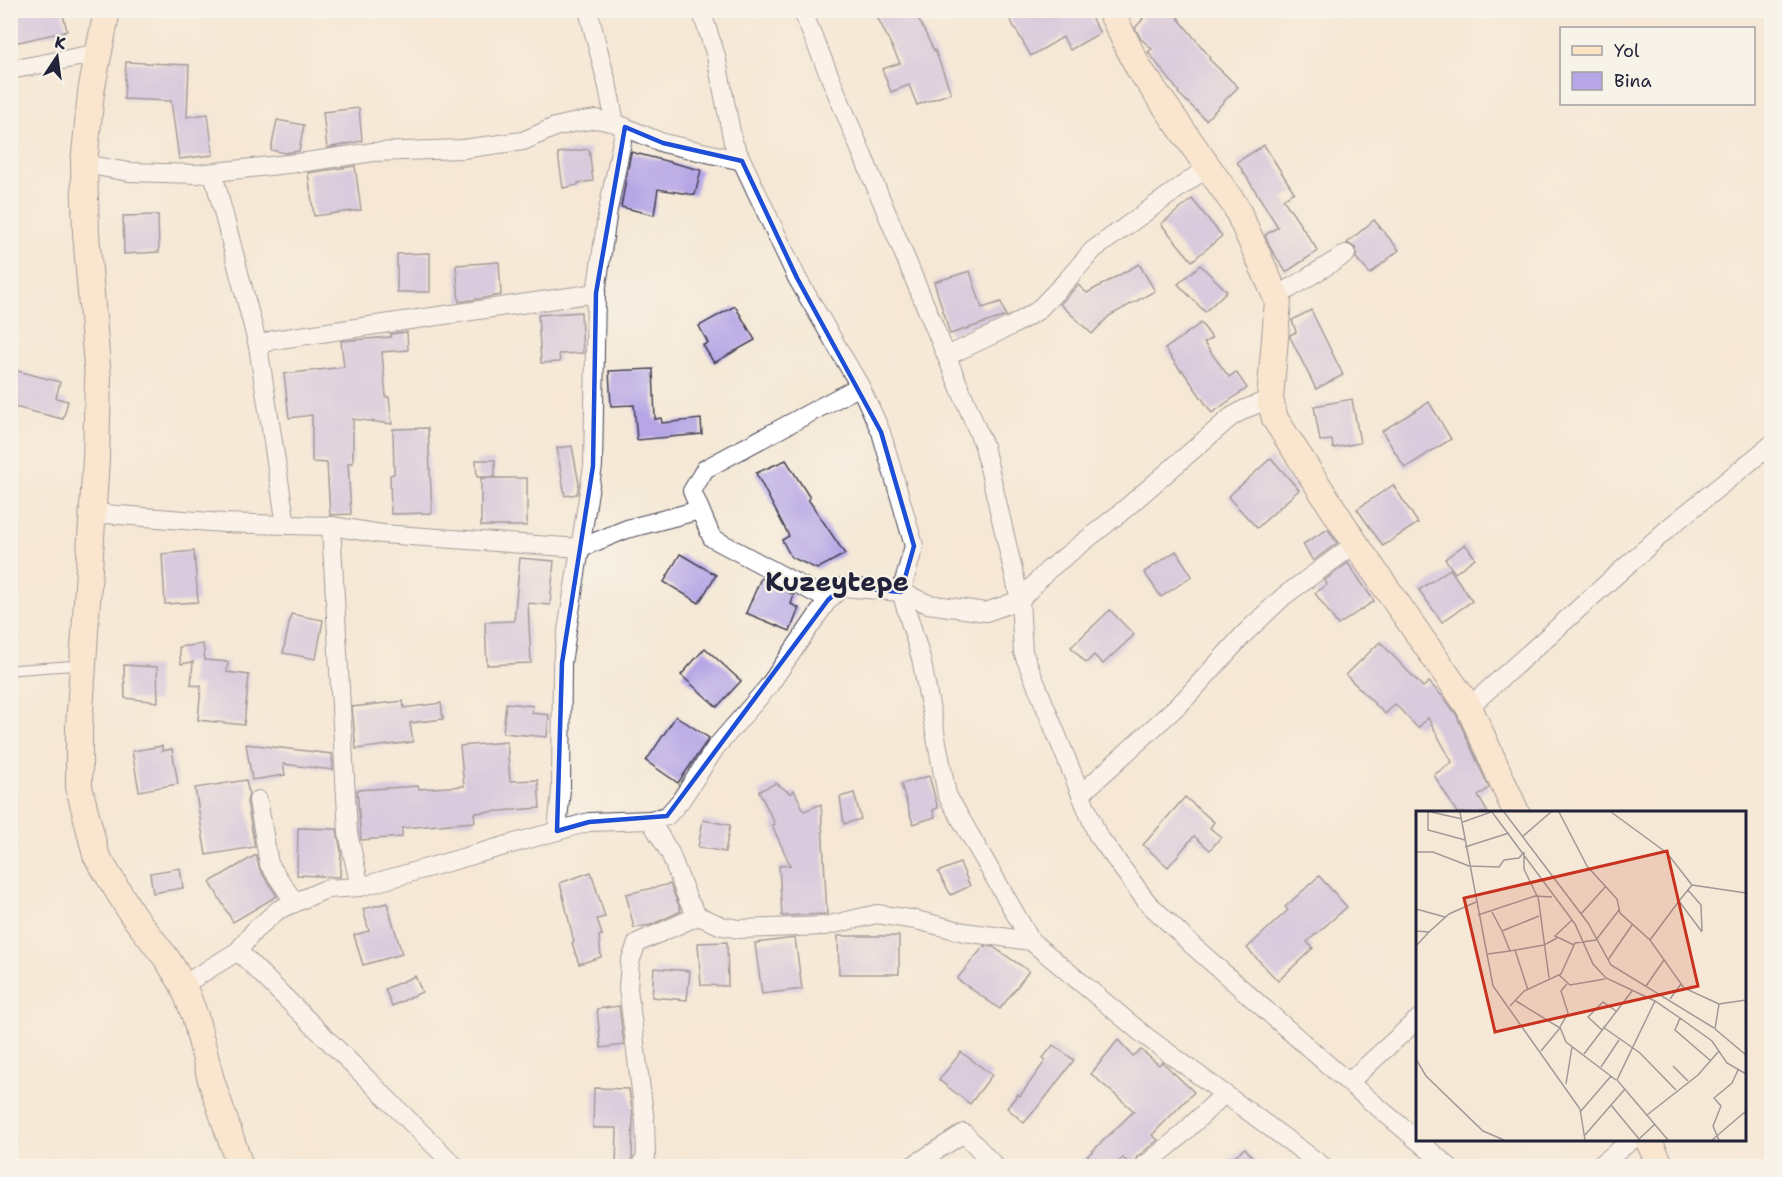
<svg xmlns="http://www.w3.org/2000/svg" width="1782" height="1177" viewBox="0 0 1782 1177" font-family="'Shantell Sans',sans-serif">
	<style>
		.building { fill: #b6a6e6 }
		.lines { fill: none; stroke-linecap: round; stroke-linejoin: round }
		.lane-casing { stroke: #424052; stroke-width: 11 }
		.street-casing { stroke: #424052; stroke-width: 20 }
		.secondary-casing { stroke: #424052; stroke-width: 28 }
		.lane { stroke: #fff; stroke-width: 9 }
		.street { stroke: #fff; stroke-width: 18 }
		.secondary { stroke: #fee4c5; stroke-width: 26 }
		.marked { fill: none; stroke: #1d4ed8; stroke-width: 4.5; stroke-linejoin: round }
		.labels { text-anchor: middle; stroke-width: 4.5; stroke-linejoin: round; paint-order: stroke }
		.district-label { font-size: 27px; font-weight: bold; fill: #22223b; stroke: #f7f3e8 }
		.inset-road { fill: none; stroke: #a19998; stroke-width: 1.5 }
		.view { fill: #c8321e; fill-opacity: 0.15; stroke: #c8321e; stroke-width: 3 }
		.inset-edge { fill: none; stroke: #22223b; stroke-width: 3 }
	</style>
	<rect width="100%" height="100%" fill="#f7f3e8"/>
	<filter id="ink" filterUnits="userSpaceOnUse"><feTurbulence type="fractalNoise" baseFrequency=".0167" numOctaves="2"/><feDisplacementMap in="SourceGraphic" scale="12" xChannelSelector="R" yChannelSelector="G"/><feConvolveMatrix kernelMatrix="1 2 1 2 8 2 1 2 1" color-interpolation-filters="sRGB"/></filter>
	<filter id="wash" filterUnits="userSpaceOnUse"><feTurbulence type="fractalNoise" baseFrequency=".008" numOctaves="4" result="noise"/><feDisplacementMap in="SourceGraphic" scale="24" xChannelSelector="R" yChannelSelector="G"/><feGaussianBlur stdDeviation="1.35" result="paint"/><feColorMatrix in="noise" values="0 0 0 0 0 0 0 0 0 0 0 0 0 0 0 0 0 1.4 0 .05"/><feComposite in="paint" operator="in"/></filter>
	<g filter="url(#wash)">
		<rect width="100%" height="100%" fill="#f5e8d6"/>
		<g id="blocks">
			<g class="building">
				<polygon points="10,10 62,10 67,31 10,44"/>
				<polygon points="888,10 914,10 934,51 935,50 951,93 917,105 909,85 891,92 882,69 900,63 877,16"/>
				<polygon points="1017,10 1087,10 1100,33 1070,50 1063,37 1031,56 1008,16"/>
				<polygon points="1132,10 1185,10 1178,18 1210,57 1209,59 1238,87 1206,120 1178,93 1179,92 1148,52 1152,49 1141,39 1135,28 1143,19"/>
				<polygon points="126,62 189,65 187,117 208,114 213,155 179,159 171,101 124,99"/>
				<polygon points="359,108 362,141 327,148 323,112"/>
				<polygon points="277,120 304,125 299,151 285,153 271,150"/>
				<polygon points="1264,145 1294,192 1283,199 1318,251 1286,272 1272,251 1265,235 1278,227 1237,162"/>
				<polygon points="589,149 593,181 578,183 578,185 563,188 558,153"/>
				<polygon points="631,152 701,170 695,195 658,189 654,215 621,207"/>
				<polygon points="355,166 361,210 314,216 308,173"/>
				<polygon points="1192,199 1222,236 1192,261 1161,224"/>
				<polygon points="158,215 159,252 124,254 123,216"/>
				<polygon points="1374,220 1399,250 1370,274 1356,258 1357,253 1355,248 1347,243"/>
				<polygon points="430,253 430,292 397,292 397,254"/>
				<polygon points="499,262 501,295 459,302 456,265"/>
				<polygon points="1139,264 1155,291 1109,316 1092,334 1060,304 1078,285 1087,293"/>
				<polygon points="1200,265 1227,291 1205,312 1178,284"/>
				<polygon points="970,271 982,308 1001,302 1006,316 950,334 934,282"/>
				<polygon points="735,306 755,340 714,363 703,345 708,343 699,326"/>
				<polygon points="1311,310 1343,375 1316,389 1290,337 1290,335 1296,332 1292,320"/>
				<polygon points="581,312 583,353 559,354 560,362 541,363 538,315"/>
				<polygon points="1201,323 1212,338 1204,343 1229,377 1236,372 1247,388 1212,413 1182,370 1181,371 1165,349"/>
				<polygon points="407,332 408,350 382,352 386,397 389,397 392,424 353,419 353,463 348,463 351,514 330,515 327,463 312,462 312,415 289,418 284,374 344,367 341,341 391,337 391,334"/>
				<polygon points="10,369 60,382 56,398 68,401 63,419 10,406"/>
				<polygon points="653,369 655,419 661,418 662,423 701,419 702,434 637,440 634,405 611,406 609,371"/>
				<polygon points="1352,399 1360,443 1333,448 1332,440 1320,441 1314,406"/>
				<polygon points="1429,402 1451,439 1405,468 1382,431"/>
				<polygon points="428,428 432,513 391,514 390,475 394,474 393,429"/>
				<polygon points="572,446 579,484 577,494 565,496 557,448"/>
				<polygon points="1271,458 1299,490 1257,528 1228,497"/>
				<polygon points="476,460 495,460 495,477 477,477"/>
				<polygon points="786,460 810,498 808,499 845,554 817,569 791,557 782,540 789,536 756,473"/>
				<rect x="481" y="478" width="46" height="48"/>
				<polygon points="1393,485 1418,523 1383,546 1357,509"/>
				<polygon points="1328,529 1337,543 1313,561 1303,544"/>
				<polygon points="1465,544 1475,558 1455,573 1445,559"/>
				<polygon points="194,551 198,602 165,604 162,554"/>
				<polygon points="1176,551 1192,576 1161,597 1144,572"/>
				<polygon points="680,554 716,575 699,603 664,582"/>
				<polygon points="520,558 554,561 550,605 528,603 531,663 487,665 485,622 514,621"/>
				<polygon points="1348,563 1374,601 1338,625 1315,593 1327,585 1325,580"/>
				<polygon points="1450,569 1472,601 1442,622 1419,590"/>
				<polygon points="761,578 794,595 791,604 799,608 790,631 746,613"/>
				<polygon points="1110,610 1134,635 1103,664 1094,655 1086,663 1071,647"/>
				<polygon points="291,614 323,620 316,659 283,653"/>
				<polygon points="1380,642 1423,687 1429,682 1445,699 1456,714 1489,788 1478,796 1488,813 1457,813 1434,775 1452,762 1428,718 1418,728 1395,704 1385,714 1346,675"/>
				<polygon points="203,644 205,660 228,662 227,672 249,675 244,725 198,720 201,686 191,685 193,662 181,664 179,647"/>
				<polygon points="705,648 741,681 717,707 681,675"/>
				<polygon points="124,665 157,667 158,702 125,698"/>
				<polygon points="403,701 404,708 441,703 443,719 410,723 413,742 356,749 352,707"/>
				<polygon points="506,703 533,706 532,713 549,715 547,737 503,733"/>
				<polygon points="676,716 709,738 678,783 646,761"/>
				<polygon points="507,742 510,781 538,780 540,808 474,813 475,822 402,828 402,837 361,840 357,790 418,786 419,789 464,786 460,746"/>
				<polygon points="246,744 332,754 333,770 283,764 285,775 252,780"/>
				<polygon points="162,746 162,751 172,749 178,784 139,791 132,751"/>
				<polygon points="929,776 938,808 933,810 935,817 913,824 901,784"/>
				<polygon points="246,780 249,794 247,802 255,847 206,855 195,788"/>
				<polygon points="776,783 791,794 794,790 804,811 821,804 827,914 782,916 779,866 790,865 772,825 775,824 759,791"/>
				<polygon points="854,793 861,819 844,824 840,797"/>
				<polygon points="1185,797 1214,822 1210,828 1221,837 1210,850 1194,836 1168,867 1143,845"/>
				<polygon points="703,820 730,825 725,852 698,847"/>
				<polygon points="298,828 337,829 341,851 340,877 297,875"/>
				<polygon points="256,855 260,870 277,896 233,922 210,882"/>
				<polygon points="960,863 970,886 951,895 938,872"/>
				<polygon points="180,868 183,888 153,893 150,873"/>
				<polygon points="591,872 605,917 597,919 602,935 599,936 601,957 579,964 572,943 574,942 560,883"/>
				<polygon points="1319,876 1347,907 1307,942 1313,948 1278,981 1247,948 1288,910 1285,907"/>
				<polygon points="670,884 681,911 651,925 634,928 626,894"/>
				<polygon points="387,903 402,954 363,965 354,935 369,931 363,909"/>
				<polygon points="838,936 899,936 899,974 839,974"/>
				<polygon points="795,938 802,989 762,994 755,943"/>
				<polygon points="727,942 728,986 701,985 698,943"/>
				<polygon points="984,946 993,947 1029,971 1000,1009 957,979"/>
				<polygon points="654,968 690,971 687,1000 652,997"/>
				<polygon points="415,976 422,992 392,1006 385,989"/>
				<polygon points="619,1006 624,1045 601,1048 597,1009"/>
				<polygon points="1118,1040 1133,1056 1141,1050 1159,1065 1162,1062 1194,1092 1152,1135 1158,1140 1137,1157 1133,1167 1123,1158 1112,1167 1076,1167 1134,1111 1091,1074"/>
				<polygon points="1053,1045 1074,1060 1046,1097 1024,1123 1007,1108 1018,1094 1020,1096 1046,1060 1043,1058"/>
				<polygon points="961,1052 992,1075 970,1104 939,1080"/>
				<polygon points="594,1088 629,1089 633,1118 632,1158 629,1167 616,1167 617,1128 593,1128"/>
				<polygon points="1245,1148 1260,1167 1220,1167"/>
			</g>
		</g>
	</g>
	<g filter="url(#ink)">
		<use href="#blocks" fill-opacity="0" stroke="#424052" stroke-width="1.5"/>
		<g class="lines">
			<g class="lane-casing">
				<polyline id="lane" points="10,670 80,665"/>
			</g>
			<g class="street-casing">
				<g id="street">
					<polyline points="588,10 608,87 615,123"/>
					<polyline points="701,10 716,56 733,142 797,278 860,386 881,432 914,546 901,592 921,658 947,795 1031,941 1144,1035 1323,1166"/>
					<polyline points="802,10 984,446 1020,600 1023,652 1097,834 1147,902 1192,945 1335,1071 1448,1166"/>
					<polyline points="10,70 99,53"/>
					<polyline points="84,164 129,172 197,174 306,162 373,152 462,149 523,141 555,127 577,122 597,119 615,123 663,143 742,161"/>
					<polyline points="213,173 258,346"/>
					<polyline points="596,293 273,340 258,346 286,525 331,526 382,534 580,548 627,529 700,510"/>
					<polyline points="1276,297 1346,254"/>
					<polyline points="947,356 1011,326 1037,311 1067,280 1093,250 1208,167"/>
					<polyline points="92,513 224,523 286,525"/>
					<polyline points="331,526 348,833 360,887"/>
					<polyline points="828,600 712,538 692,491 705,469 860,386"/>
					<polyline points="1469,707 1672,525 1772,444"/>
					<polyline points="1081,794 1185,699 1244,634 1284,596 1355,544"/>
					<polyline points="258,800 269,864 295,903"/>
					<polyline points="650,820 670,853 688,900 698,916 722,926 739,929 825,926 877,914 916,920 964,932 1031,941"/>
					<polyline points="557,831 561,789 562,663 593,466 596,293 608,210 625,127"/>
					<polyline points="238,951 455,1166"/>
					<polyline points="183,985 238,951 254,931 278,910 326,889 360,887 589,822 650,820 667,816 681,800 716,747 768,687 828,600 843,587 901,592 928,604 986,612 1020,600 1048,570 1119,514 1231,417 1245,409 1270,399"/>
					<polyline points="1349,1082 1418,1019"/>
					<polyline points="640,1166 646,1157 645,1122 628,988 630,962 637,943 698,916"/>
					<polyline points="912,1166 964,1133 995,1166"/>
					<polyline points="1144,1166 1176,1140 1223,1095"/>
					<polyline points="1599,1166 1632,1140"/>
				</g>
			</g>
			<g class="secondary-casing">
				<g id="secondary">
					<polyline points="107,10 91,92 84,164 86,233 98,379 96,459 79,727 79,787 96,855 132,914 167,959 183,985 195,1016 211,1080 240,1166"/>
					<polyline points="1110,10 1138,67 1236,207 1278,301 1270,399 1275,419 1359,549 1469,707 1516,812"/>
					<polyline points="1648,1140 1661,1166"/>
				</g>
			</g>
			<use href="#lane" class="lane"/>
			<use href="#street" class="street"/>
			<use href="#secondary" class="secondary"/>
		</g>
	</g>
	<path d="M0 0H1782V1177H0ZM 625,127 L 663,143 L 742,161 L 797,278 L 881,432 L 914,546 L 901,592 L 843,587 L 828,600 L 667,816 L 589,822 L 557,831 L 562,663 L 593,466 L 596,293 Z" fill="#f5e8d6" fill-opacity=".55" fill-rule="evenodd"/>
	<path class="marked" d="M 625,127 L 663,143 L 742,161 L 797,278 L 881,432 L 914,546 L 901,592 L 843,587 L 828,600 L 667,816 L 589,822 L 557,831 L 562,663 L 593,466 L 596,293 Z"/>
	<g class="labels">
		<g class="district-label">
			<text x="837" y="591">Kuzeytepe</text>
		</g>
	</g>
	<g transform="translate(1416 811)">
		<rect width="330" height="330" fill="#f5e8d6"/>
		<path class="inset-road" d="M 12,1 L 12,19 L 49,29M 15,1 L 46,8M 44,1 L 77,175 L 164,298 L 169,329M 76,1 L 159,113 L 177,153 L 190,167 L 239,190 L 264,207 L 296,230 L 311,252 L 330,263M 88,1 L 172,112 L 195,154 L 298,217M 143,1 L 171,55 L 201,88 L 204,102 L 234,129 L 268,177 L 303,193 L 299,218 L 330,244M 195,1 L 251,42 L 276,74 L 330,82M 47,11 L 75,1M 107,25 L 135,1M 49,36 L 93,22M 0,41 L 17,41 L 53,55 L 83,56 L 88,49 L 103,47 L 108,41M 108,41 L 108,58 L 121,85M 272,79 L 285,94 L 286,120M 122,85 L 133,167M 263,90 L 276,74M 0,98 L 29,106M 76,101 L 86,120M 165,103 L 190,75M 62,104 L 119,85 L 136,86M 123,105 L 86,120 L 94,140 L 128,134 L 141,127M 156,109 L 139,125 L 158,134M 0,120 L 13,121 L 0,135M 13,121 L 33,103 L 60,91M 234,129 L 263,90 L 286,121M 99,139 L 112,179M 72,143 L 94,140M 192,149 L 216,114M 143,164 L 154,174 L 189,168M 151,173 L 145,180 L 152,202 L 144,216 L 150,231 L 200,269M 230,175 L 248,149M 254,188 L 265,173M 100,190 L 144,217 L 125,240M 239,190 L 201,269 L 252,329M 303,193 L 330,189M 94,195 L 108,180 L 145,163 L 159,132 L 180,129 L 203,99M 264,207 L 259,219 L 295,250M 187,216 L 224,242 L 260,279M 186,219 L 172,206 L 187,191 L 200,200M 168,243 L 216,180M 0,248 L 10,265 L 67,320 L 88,329M 257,255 L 272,270M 185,256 L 203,229M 150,273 L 156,236M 195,294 L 223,328M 165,300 L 195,265M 231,304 L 282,264 L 303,240M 169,324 L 209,278M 222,329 L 239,313M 296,329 L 330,300M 303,329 L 297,315 L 305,295 L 298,287 L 316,272 L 322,259"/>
		<path class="view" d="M 251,40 L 282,175 L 79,221 L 48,87 Z"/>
		<rect width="330" height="330" class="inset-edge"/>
	</g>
	<rect width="1782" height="1177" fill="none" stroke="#f7f3e8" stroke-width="36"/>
	<rect x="1560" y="27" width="195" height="78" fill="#f7f3e8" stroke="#a29fa3" stroke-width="1.5"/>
	<rect x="1572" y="46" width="30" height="9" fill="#fee4c5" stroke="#a29fa3" stroke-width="1.5"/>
	<text x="1614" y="57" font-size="18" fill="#22223b">Yol</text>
	<rect x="1572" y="72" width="30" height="18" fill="#b6a6e6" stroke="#a29fa3" stroke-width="1.5"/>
	<text x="1614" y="87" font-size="18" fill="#22223b">Bina</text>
	<g transform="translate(57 57) rotate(13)" stroke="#f7f3e8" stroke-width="4.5" paint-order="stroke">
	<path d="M0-4.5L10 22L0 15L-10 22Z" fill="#22223b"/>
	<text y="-9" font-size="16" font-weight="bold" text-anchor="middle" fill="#22223b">K</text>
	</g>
</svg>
